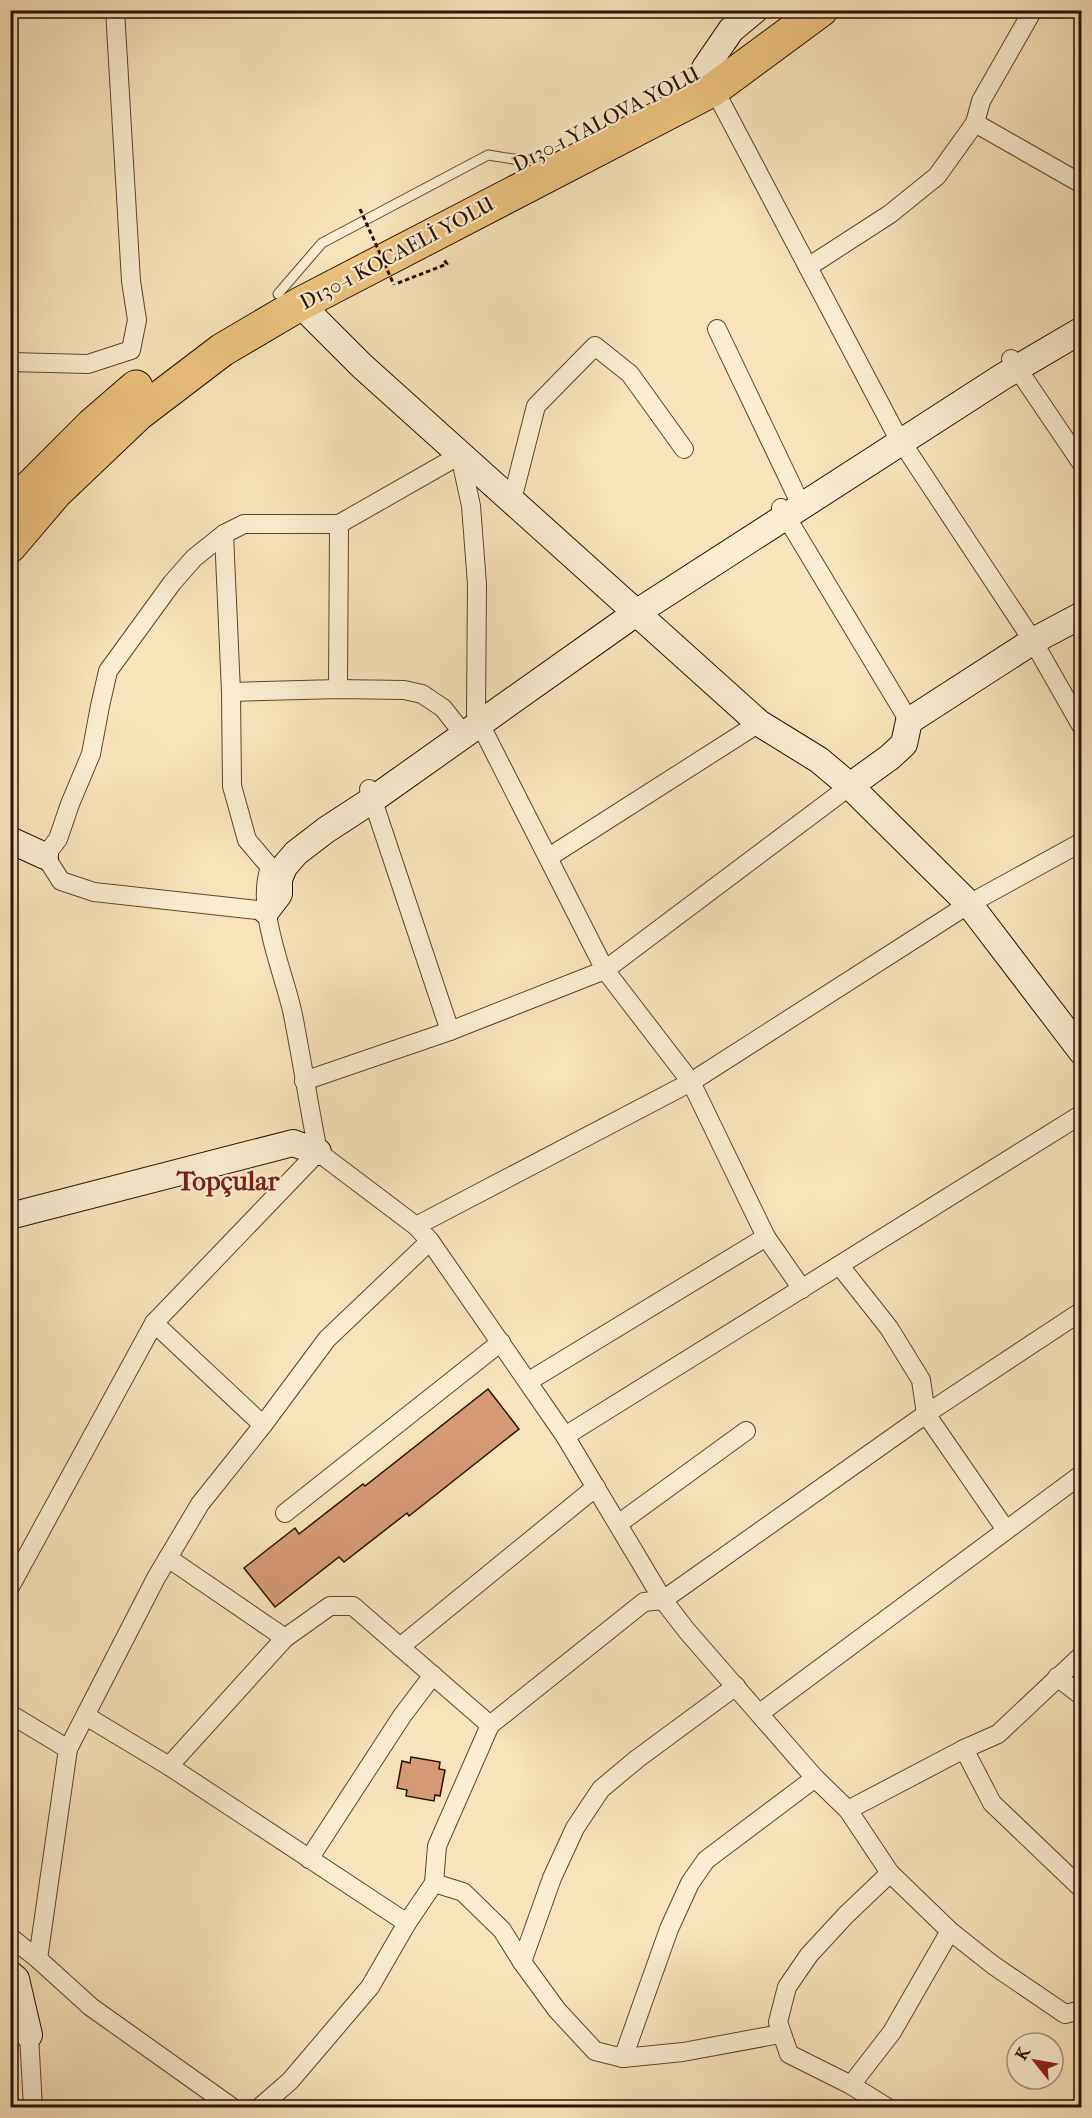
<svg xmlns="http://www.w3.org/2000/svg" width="1092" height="2118" viewBox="0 0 1092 2118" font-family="'IM FELL French Canon',serif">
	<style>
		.building { fill: #d69a74; stroke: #291100; stroke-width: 1.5 }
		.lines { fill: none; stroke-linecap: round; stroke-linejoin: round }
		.lane-casing { stroke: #5d462e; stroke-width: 11 }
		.street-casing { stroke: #5d462e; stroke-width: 20 }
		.secondary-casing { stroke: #291100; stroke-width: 28 }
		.highway-casing { stroke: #291100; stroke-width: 35 }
		.path { stroke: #291100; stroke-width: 3; stroke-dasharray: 4.5 3; stroke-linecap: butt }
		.lane { stroke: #faedd2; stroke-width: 9 }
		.street { stroke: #faedd2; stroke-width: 18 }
		.secondary { stroke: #faedd2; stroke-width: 26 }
		.highway { stroke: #ecc27d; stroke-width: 33 }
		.path-bridge { stroke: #291100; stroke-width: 3; stroke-dasharray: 4.5 3; stroke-linecap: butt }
		.labels { text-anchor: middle; stroke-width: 4.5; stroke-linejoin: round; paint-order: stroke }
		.street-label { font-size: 21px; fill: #291100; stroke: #faedd2 }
		.district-label { font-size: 27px; font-weight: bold; fill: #7a1f14; stroke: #faedd2 }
	</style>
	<rect width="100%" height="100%" fill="#f8e4ba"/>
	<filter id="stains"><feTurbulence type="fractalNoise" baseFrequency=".00333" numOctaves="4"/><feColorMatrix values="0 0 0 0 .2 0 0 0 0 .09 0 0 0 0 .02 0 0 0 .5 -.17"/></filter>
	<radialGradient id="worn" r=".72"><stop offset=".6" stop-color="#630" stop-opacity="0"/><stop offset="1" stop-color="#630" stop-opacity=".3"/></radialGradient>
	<g class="building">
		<polygon points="488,1389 519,1429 409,1516 407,1513 344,1562 339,1557 275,1607 244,1568 295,1528 299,1534 363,1484 365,1486"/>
		<polygon points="411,1757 440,1762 439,1769 445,1770 440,1796 435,1795 434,1801 406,1796 407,1790 397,1788 402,1761 410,1763"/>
	</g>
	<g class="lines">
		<g class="lane-casing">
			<polyline id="lane" points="278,294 322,243 488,155 526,161"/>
		</g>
		<g class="street-casing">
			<g id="street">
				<polyline points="714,89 895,432 1033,641 1082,727"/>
				<polyline points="975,123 1082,184"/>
				<polyline points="808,267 890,214 937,176 975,123 981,101 1033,10"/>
				<polyline points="717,329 802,507"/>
				<polyline points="1011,359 1082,464"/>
				<polyline points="10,362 88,364 131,350 137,320 131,281 115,10"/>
				<polyline points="512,500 536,406 595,346 630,374 684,449"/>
				<polyline points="781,508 909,721"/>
				<path d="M 224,534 L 231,692 L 232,786 L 247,840 L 270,867 C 255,911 284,971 293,1015 C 302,1061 309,1106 318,1152 L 416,1226 L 430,1241 L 565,1436 L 663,1600 L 687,1631 L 815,1778 L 848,1810 L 890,1873 L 950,1931 L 993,1965 L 1065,2014 L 1082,2010"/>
				<polyline points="338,689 339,524"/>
				<polyline points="231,692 338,689 404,690 422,694 443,708 458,727"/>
				<polyline points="369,789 450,1031"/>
				<polyline points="549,857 759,723"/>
				<polyline points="266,911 94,892 61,881 45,856 58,839 70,804 91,754 100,706 108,671 172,583 194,558 224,534 244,524 339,524 460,455 471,506 477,584 476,714 479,722 605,970 691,1082 766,1237 802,1289"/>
				<polyline points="304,1081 450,1031 605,970 850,786"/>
				<polyline points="416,1226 691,1082 969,904 1082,842"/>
				<polyline points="840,1266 889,1328 921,1380 926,1414 1006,1530"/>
				<polyline points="154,1323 263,1425"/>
				<polyline points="529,1381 766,1237"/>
				<polyline points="565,1436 1082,1114"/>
				<polyline points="285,1513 501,1342"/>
				<polyline points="618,1524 746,1431"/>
				<polyline points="168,1558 285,1638 330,1606 353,1606 490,1725 644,1602 663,1600 926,1414 1082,1311"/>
				<polyline points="10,1587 154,1323 318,1152"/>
				<polyline points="400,1647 596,1487"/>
				<polyline points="1057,1677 1082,1696"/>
				<polyline points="736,1686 637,1759 601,1789 575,1828 552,1878 522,1962 557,2010 595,2051 623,2058 683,2052 780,2034"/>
				<polyline points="760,1713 1082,1474"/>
				<polyline points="10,1714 68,1749"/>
				<polyline points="86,1716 169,1766 407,1923"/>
				<polyline points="964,1749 992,1803 1082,1889"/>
				<polyline points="169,1766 285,1638"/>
				<polyline points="848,1810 964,1749 998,1734 1082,1655"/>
				<polyline points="309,1859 402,1716 433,1675"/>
				<polyline points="434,1883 437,1846 490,1725"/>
				<polyline points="10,1937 38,1959 91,2007 233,2108"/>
				<polyline points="38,1959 68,1749 156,1578 200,1504 263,1425 327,1339 430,1241"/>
				<polyline points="29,2035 33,2108"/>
				<polyline points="623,2058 669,1929 690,1883 706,1860 815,1778"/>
				<polyline points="851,2085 789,2054 778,2022 787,1987 809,1955 846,1915 890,1873"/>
				<polyline points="259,2108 290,2081 370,1987 407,1923 434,1883 463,1892 502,1930 522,1962"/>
				<polyline points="888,2108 851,2085 892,2032 950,1931"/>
			</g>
		</g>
		<g class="secondary-casing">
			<g id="secondary">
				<polyline points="705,68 731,30 755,10"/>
				<polyline points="300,304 362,366 759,723 819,760 850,786 969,904 1082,1052"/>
				<polyline points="850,786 890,757 904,744 909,721 1033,641 1082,615"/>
				<polyline points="10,840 45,856"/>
				<polyline points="266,911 279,894 279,879 284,867 296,853 326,830 372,800 636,613 1002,377 1082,330"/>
				<polyline points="10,1216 293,1143 318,1152"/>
				<polyline points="10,1974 16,1979 29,2035"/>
			</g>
		</g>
		<g class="highway-casing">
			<g id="highway">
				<polyline points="10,507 92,425 136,387"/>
				<polyline points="10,546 56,492 138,414 222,350 300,304 714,89 821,10"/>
			</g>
		</g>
		<polyline class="path" points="398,283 447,264 443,258"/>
		<use href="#lane" class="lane"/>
		<use href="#street" class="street"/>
		<use href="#secondary" class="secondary"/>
		<use href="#highway" class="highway"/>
		<polyline class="path-bridge" points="360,209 394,285"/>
	</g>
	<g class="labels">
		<g class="street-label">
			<text transform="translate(606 119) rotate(-27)" y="7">D130-1 YALOVA YOLU</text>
			<text transform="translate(397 253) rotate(-28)" y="7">D130-1 KOCAELİ YOLU</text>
		</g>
		<g class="district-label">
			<text x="228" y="1190">Topçular</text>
		</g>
	</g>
	<rect width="1092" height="2118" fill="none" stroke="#f8e4ba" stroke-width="36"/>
	<rect x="12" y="12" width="1068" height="2094" fill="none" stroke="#291100" stroke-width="3"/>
	<rect x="18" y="18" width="1056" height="2082" fill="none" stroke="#291100" stroke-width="1.5"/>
	<g transform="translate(1035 2061) rotate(301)"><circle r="28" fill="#faedd2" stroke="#a6957e" stroke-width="1.5"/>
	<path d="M0-4.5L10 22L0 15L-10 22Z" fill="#8f2418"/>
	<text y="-9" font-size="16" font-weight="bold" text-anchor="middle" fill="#291100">K</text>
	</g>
	<rect width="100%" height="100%" filter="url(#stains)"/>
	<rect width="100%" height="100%" fill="url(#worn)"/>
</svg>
